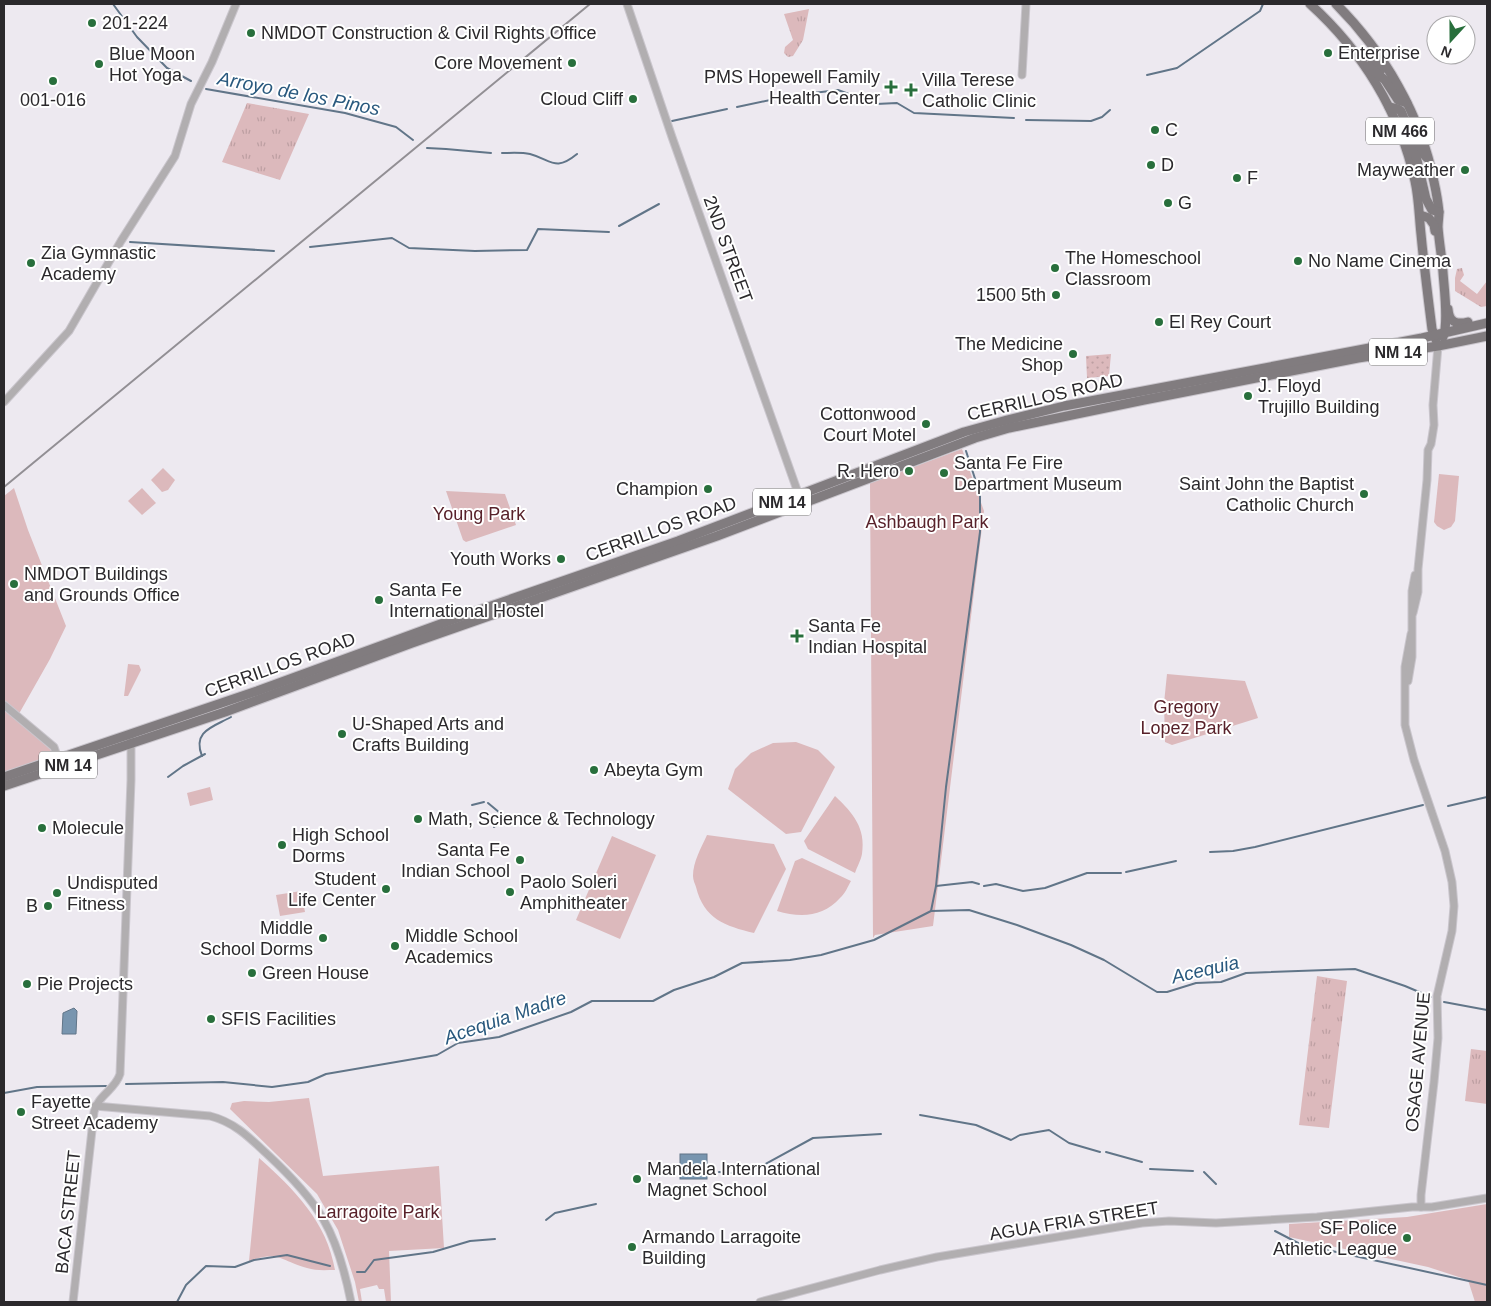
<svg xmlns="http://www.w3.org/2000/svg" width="1491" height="1306" viewBox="0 0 1491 1306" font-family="Arial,sans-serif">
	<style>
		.grass { fill: url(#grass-tufts) }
		.park { fill: #dcb9bc }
		.garden { fill: url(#garden-dots) }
		.water { fill: #7895af; stroke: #617588 }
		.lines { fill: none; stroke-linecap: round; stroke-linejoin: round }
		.stream { stroke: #617588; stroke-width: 2 }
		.tertiary-casing { stroke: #cac6cd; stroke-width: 9 }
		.primary-casing { stroke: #cac6cd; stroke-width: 11 }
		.tertiary { stroke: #b1aeb0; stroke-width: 7 }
		.primary { stroke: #817c7f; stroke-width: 9 }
		.rail { stroke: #928f94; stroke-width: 2 }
		.poi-dot { fill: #286f3c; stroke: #fff; stroke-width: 2 }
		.labels { text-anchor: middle; stroke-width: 4; stroke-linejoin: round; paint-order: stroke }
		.shield { fill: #fff; stroke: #6b696b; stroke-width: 1 }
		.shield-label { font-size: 16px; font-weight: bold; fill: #2b292c }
		.poi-label { font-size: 18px; fill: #2b292c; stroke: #fff; text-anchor: start }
		.street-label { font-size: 18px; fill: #2b292c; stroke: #fff }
		.park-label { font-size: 18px; fill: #58212a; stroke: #fff }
		.water-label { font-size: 19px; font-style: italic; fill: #29597e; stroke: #fff }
	</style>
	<defs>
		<pattern id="grass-tufts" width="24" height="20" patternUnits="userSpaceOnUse" patternTransform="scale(1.25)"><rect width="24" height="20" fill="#dcb9bc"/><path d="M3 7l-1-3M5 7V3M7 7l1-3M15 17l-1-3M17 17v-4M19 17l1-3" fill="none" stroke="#bd9fa2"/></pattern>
		<pattern id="garden-dots" width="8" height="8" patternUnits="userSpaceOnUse" patternTransform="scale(1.25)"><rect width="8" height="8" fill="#dcb9bc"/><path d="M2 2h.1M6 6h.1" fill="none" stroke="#bd9fa2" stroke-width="1.8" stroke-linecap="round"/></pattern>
	</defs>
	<rect width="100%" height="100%" fill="#ede9f0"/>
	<g class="grass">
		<polygon points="809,9 803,40 793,56 788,57 784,53 785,47 793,40 784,14"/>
		<polygon points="247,103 309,114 280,180 222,162"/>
		<polygon points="1462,268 1464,275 1460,281 1477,294 1487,281 1487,306 1481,307 1455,291 1455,278 1457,269"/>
		<polygon points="1317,976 1347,981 1329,1128 1299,1125"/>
		<polygon points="1471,1049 1487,1051 1487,1104 1465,1101"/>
	</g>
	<g class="park">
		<polygon points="962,449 984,511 933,926 875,935 873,938 870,483"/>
		<polygon points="163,468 175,480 168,490 162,492 151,480"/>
		<polygon points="1439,474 1459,476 1455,521 1451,527 1444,530 1437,526 1434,522"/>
		<polygon points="14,488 28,530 66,626 50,659 16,719 52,751 49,757 45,759 4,773 4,496"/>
		<polygon points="142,488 156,503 142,515 128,501"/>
		<polygon points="446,491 505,494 516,525 466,542 463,540"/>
		<polygon points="128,664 139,665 141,670 128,696 124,696"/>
		<polygon points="1167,674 1245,681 1258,718 1172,745 1165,742 1164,703"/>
		<polygon points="796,742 818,750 835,767 801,832 786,834 728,789 735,769 751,753 773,743"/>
		<polygon points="210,787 213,800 190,806 187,793"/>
		<path d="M 835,796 C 853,813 866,828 862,854 C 861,860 857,867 855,873 L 808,849 L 804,841 Z"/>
		<path d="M 707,835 L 774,844 L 786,869 L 754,933 C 725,926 704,919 696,887 C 695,884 693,880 693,876 C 693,862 701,848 707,835 Z"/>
		<polygon points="612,836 656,855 620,939 576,920"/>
		<path d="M 802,858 L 851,881 C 848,886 845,894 840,898 C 823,917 801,918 777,911 L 795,861 Z"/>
		<polygon points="301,891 305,912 280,916 276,895"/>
		<polygon points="309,1098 323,1176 439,1166 444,1248 389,1251 391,1302 386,1302 384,1289 379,1289 377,1285 360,1289 362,1302 359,1302 355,1282 338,1230 317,1194 230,1109 232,1103 244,1101 269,1102"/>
		<path d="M 259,1158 C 294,1189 327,1222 335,1270 C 326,1270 316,1271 307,1268 C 280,1261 280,1250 249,1261 Z"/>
		<polygon points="1487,1204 1487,1302 1475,1302 1468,1280 1428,1267 1289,1237 1289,1224 1407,1217"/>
	</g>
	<polygon class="garden" points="1111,354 1109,376 1087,378 1086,356"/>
	<g class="water">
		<polygon points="74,1008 77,1011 76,1034 62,1034 63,1013"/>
		<rect x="680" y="1154" width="27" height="25"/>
	</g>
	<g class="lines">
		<g class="stream">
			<polyline points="113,4 137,37 167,68 191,81"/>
			<polyline points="1147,75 1177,68 1260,11 1263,4"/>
			<polyline points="206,89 345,113 396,127 413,140"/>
			<polyline points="805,94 838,90 876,104 897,103 914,113 1014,118"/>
			<polyline points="737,107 794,95"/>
			<polyline points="1026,120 1091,121 1102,117 1110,110"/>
			<polyline points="672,121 727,109"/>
			<polyline points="427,148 446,149 491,153"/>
			<path d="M 502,153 C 510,153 521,152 530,154 C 552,160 555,172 577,154"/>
			<polyline points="619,226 659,204"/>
			<polyline points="130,242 274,251"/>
			<polyline points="310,247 392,238 409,248 475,251 527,250 538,229 609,232"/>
			<path d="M 202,756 C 192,731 213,727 231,717"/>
			<polyline points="168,777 183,766 205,754"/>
			<polyline points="488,803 506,818"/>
			<polyline points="472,805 484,802"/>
			<polyline points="1448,806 1487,797"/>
			<polyline points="494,827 508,818"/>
			<polyline points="1210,852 1233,851 1255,847 1423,805"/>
			<polyline points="1126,872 1176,861"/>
			<polyline points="936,886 946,787 980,532 980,494 966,451"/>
			<polyline points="984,886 996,884 1023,891 1045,888 1087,873 1121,873"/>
			<polyline points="931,911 936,886 972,882 979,884"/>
			<polyline points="1444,1002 1487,1010"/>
			<polyline points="126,1084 223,1082 272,1087 308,1082 326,1074 437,1055 458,1043 499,1037 571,1012 592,1001 653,1001 674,990 714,977 742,963 790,960 821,955 874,940 931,911 969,910 1017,925 1071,945 1104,960 1157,992 1167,992 1196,983 1221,982 1246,973 1355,969 1405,986 1431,997"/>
			<polyline points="4,1093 37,1087 106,1086"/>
			<polyline points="920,1115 976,1125 1011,1140 1020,1135 1049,1130 1069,1143 1100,1152"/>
			<polyline points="1106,1152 1142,1162"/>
			<polyline points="1150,1169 1193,1171"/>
			<polyline points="719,1172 732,1173 758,1168 813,1138 881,1134"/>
			<polyline points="1204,1172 1216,1184"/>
			<polyline points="546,1220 555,1213 596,1204"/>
			<polyline points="1275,1231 1300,1244 1487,1285"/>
			<polyline points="357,1272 365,1272 374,1260 433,1252 470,1241 495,1239"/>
			<polyline points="177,1302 186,1285 206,1266 235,1267 254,1260 287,1255 330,1266"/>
		</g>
		<g class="tertiary-casing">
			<g id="tertiary">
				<polyline points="627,4 672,137 802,504"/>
				<polyline points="1022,75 1026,4"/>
				<polyline points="4,402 69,331 121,241 175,156 191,104 212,62 236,4"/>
				<polyline points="1413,613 1418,592 1418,569 1427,480 1428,450 1431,444 1434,425 1433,405 1438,346"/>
				<polyline points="1411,634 1405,667 1405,725 1414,760 1445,851 1452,882 1454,906 1452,931 1437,996 1438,1038 1434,1082 1421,1195 1421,1207"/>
				<polyline points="1408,681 1412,657 1412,591 1415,575"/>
				<polyline points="4,705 54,747 58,759"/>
				<path d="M 95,1106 L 210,1116 C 234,1122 249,1137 267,1154 C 320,1203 337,1231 351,1302"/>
				<path d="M 73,1302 L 94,1112 C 98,1095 115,1090 120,1074 L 131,780 L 131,738"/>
				<polyline points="760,1302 880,1270 937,1257 1142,1223 1169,1221 1216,1223 1317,1217 1412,1207 1432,1207 1487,1198"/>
			</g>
		</g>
		<g class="primary-casing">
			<g id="primary">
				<path d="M 1310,4 C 1362,51 1400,112 1415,181 C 1419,199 1419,216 1421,234 C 1424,266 1428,297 1432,329 L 1436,340"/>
				<path d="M 1336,4 C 1384,52 1421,115 1434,182 C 1436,191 1438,202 1439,212 C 1439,217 1438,222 1438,227 C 1439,242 1442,257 1443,272 C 1444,288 1449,324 1443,337"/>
				<polyline points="1358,55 1370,57 1376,66 1381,70"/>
				<polyline points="1368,66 1385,80 1398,100 1407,103"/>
				<polyline points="1389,107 1398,109 1401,111 1414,142 1426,157"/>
				<polyline points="1407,143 1416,156 1426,199 1432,210 1439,212"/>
				<polyline points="1420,215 1429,218 1434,225 1435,231"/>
				<path d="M 1448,309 C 1449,322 1456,325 1468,322"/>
				<polyline points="4,777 257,691 468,614 678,541 964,432 1007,420 1064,406 1422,338 1487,323"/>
				<polyline points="4,786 225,712 412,643 717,536 975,438 1009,428 1144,400 1358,358 1438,346 1487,336"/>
			</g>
		</g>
		<use href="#tertiary" class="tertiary"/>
		<use href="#primary" class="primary"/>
		<polyline class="rail" points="4,487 590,4"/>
	</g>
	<g class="poi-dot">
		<circle cx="92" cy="23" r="5"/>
		<circle cx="251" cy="33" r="5"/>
		<circle cx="1328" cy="53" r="5"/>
		<circle cx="572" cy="63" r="5"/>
		<circle cx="99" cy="64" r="5"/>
		<circle cx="53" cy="81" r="5"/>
		<path d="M888.5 79.5h5v5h5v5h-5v5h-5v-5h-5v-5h5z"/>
		<path d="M908.5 82.5h5v5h5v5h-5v5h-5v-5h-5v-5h5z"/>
		<circle cx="633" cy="99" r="5"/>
		<circle cx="1155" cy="130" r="5"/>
		<circle cx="1151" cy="165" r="5"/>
		<circle cx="1465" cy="170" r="5"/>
		<circle cx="1237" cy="178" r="5"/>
		<circle cx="1168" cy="203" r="5"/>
		<circle cx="1298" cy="261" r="5"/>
		<circle cx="31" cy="263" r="5"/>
		<circle cx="1055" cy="268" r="5"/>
		<circle cx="1056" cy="295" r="5"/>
		<circle cx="1159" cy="322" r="5"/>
		<circle cx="1073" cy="354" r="5"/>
		<circle cx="1248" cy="396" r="5"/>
		<circle cx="926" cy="424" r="5"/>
		<circle cx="909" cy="471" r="5"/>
		<circle cx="944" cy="473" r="5"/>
		<circle cx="708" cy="489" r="5"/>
		<circle cx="1364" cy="494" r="5"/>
		<circle cx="561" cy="559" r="5"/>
		<circle cx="14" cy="584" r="5"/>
		<circle cx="379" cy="600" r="5"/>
		<path d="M794.5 628.5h5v5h5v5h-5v5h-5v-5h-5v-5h5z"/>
		<circle cx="342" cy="734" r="5"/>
		<circle cx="594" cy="770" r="5"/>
		<circle cx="418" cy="819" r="5"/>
		<circle cx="42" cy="828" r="5"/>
		<circle cx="282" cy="845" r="5"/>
		<circle cx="520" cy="860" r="5"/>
		<circle cx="386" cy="889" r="5"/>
		<circle cx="510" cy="892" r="5"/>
		<circle cx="57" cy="893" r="5"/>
		<circle cx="48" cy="906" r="5"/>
		<circle cx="323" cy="938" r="5"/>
		<circle cx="395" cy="946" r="5"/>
		<circle cx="252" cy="973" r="5"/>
		<circle cx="27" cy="984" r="5"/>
		<circle cx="211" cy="1019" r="5"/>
		<circle cx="21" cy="1112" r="5"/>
		<circle cx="637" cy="1179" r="5"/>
		<circle cx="1407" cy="1238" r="5"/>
		<circle cx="632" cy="1247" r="5"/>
	</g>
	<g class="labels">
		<g class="shield">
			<rect x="1366" y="117.5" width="68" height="27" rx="4"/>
			<rect x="1369" y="338.5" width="58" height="27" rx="4"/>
			<rect x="753" y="488.5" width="58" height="27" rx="4"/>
			<rect x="39" y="751.5" width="58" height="27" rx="4"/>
		</g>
		<g class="shield-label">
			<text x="1400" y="137">NM 466</text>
			<text x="1398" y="358">NM 14</text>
			<text x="782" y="508">NM 14</text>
			<text x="68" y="771">NM 14</text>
		</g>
		<g class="poi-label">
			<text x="102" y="29">201-224</text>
			<text x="261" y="39">NMDOT Construction &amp; Civil Rights Office</text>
			<text x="1338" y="59">Enterprise</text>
			<text x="109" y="60">Blue Moon<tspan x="109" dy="21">Hot Yoga</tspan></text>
			<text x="562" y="69" text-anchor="end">Core Movement</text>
			<text x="880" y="83" text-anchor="end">PMS Hopewell Family<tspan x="880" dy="21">Health Center</tspan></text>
			<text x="922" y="86">Villa Terese<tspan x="922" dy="21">Catholic Clinic</tspan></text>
			<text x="623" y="105" text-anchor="end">Cloud Cliff</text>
			<text x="53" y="106" text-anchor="middle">001-016</text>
			<text x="1165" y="136">C</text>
			<text x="1161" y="171">D</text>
			<text x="1455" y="176" text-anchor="end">Mayweather</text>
			<text x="1247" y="184">F</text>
			<text x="1178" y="209">G</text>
			<text x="41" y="259">Zia Gymnastic<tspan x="41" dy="21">Academy</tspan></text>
			<text x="1065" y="264">The Homeschool<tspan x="1065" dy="21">Classroom</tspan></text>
			<text x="1308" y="267">No Name Cinema</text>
			<text x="1046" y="301" text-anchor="end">1500 5th</text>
			<text x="1169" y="328">El Rey Court</text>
			<text x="1063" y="350" text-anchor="end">The Medicine<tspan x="1063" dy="21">Shop</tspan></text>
			<text x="1258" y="392">J. Floyd<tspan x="1258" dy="21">Trujillo Building</tspan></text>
			<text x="916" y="420" text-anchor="end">Cottonwood<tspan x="916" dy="21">Court Motel</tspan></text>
			<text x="954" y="469">Santa Fe Fire<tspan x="954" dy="21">Department Museum</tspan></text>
			<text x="899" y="477" text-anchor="end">R. Hero</text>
			<text x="1354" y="490" text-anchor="end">Saint John the Baptist<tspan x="1354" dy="21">Catholic Church</tspan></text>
			<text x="698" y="495" text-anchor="end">Champion</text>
			<text x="551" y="565" text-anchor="end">Youth Works</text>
			<text x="24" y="580">NMDOT Buildings<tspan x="24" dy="21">and Grounds Office</tspan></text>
			<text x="389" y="596">Santa Fe<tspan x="389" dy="21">International Hostel</tspan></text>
			<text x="808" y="632">Santa Fe<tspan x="808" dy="21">Indian Hospital</tspan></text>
			<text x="352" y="730">U-Shaped Arts and<tspan x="352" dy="21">Crafts Building</tspan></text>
			<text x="604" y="776">Abeyta Gym</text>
			<text x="428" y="825">Math, Science &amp; Technology</text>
			<text x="52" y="834">Molecule</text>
			<text x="292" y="841">High School<tspan x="292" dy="21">Dorms</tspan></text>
			<text x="510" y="856" text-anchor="end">Santa Fe<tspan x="510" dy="21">Indian School</tspan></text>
			<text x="376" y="885" text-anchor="end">Student<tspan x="376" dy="21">Life Center</tspan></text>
			<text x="520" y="888">Paolo Soleri<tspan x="520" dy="21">Amphitheater</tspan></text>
			<text x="67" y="889">Undisputed<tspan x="67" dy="21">Fitness</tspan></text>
			<text x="38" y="912" text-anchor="end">B</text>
			<text x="313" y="934" text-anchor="end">Middle<tspan x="313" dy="21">School Dorms</tspan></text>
			<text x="405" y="942">Middle School<tspan x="405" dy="21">Academics</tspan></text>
			<text x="262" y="979">Green House</text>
			<text x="37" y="990">Pie Projects</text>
			<text x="221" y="1025">SFIS Facilities</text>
			<text x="31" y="1108">Fayette<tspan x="31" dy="21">Street Academy</tspan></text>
			<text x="647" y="1175">Mandela International<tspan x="647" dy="21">Magnet School</tspan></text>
			<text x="1397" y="1234" text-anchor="end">SF Police<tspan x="1397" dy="21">Athletic League</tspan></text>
			<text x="642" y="1243">Armando Larragoite<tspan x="642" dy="21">Building</tspan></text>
		</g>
		<g class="street-label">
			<text transform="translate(728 249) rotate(70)" y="6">2ND STREET</text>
			<text transform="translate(1045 397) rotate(-13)" y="6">CERRILLOS ROAD</text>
			<text transform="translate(661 529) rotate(-20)" y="6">CERRILLOS ROAD</text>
			<text transform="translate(280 665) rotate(-20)" y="6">CERRILLOS ROAD</text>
			<text transform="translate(1418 1062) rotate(-85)" y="6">OSAGE AVENUE</text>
			<text transform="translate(68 1212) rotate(-84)" y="6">BACA STREET</text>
			<text transform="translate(1074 1221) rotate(-9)" y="6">AGUA FRIA STREET</text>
		</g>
		<g class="park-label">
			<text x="479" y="520">Young Park</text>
			<text x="927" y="528">Ashbaugh Park</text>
			<text x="1186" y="713">Gregory<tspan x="1186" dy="21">Lopez Park</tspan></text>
			<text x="378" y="1218">Larragoite Park</text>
		</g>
		<g class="water-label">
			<text transform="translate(299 93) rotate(11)" y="7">Arroyo de los Pinos</text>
			<text transform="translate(1205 969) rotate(-13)" y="7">Acequia</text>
			<text transform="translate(505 1017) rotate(-19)" y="7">Acequia Madre</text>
		</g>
	</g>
	<rect width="1491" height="1306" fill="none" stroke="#2b292c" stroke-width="10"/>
	<g transform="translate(1451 40) rotate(201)"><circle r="24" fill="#ffffff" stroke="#aaa9ab"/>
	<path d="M0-4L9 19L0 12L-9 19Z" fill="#286f3c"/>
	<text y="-8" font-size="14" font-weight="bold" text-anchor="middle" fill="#2b292c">N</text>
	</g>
</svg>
